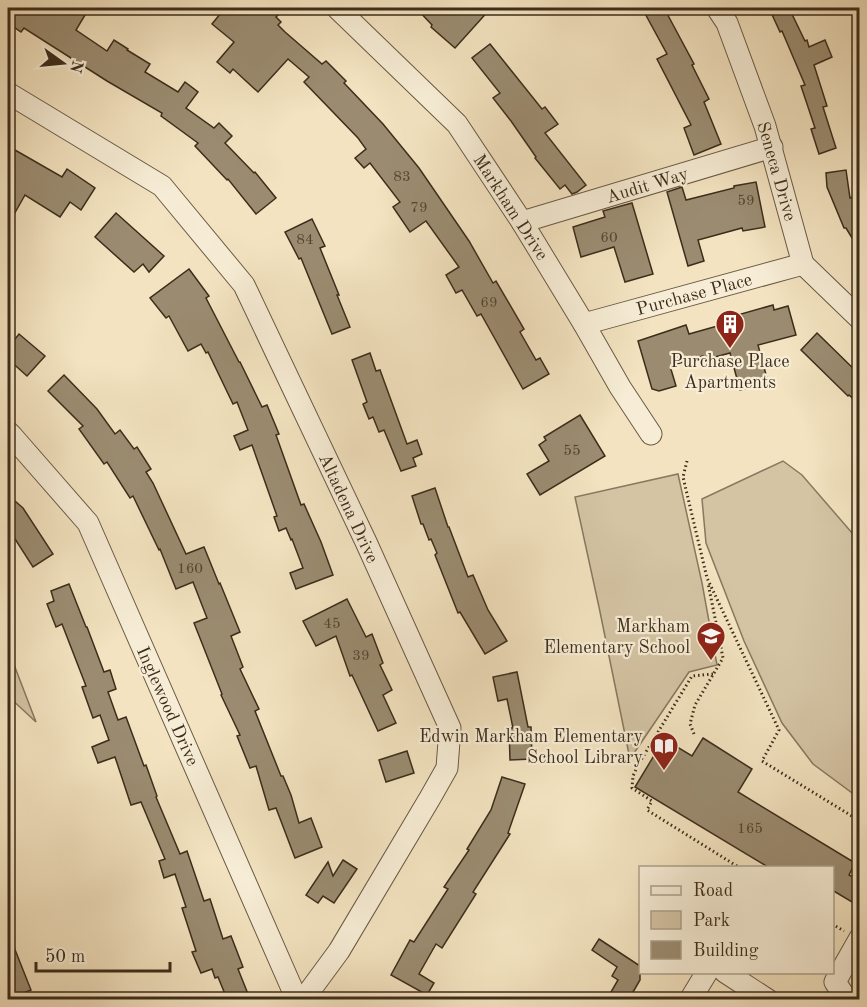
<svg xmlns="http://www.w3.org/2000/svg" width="867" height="1007" viewBox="0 0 867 1007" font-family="'Old Standard TT',serif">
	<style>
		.green { fill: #d4c4a4; stroke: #887860; stroke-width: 1.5 }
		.building { fill: #9b8c71; stroke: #3c2d1b; stroke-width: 1.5 }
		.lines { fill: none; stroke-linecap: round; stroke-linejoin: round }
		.minor-casing { stroke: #6a5a44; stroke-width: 23 }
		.path { stroke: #3c2d1b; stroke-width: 3; stroke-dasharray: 1.5 3; stroke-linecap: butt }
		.minor { stroke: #f7edd6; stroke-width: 21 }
		.labels { text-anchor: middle; stroke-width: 4.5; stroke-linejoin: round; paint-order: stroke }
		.number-label { font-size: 15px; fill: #544530 }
		.street-label { font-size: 18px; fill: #3c2d1b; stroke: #f7edd6 }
		.poi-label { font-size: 18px; fill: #3c2d1b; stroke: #f7edd6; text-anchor: end }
	</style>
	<rect width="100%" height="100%" fill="#f3e3c0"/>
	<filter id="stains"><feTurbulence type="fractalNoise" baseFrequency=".00333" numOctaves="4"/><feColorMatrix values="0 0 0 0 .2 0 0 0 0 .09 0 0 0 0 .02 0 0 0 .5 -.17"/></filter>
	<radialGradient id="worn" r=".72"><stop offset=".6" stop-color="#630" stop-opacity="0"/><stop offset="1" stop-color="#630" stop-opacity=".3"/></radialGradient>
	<g class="green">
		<polygon points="783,461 802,475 859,541 859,798 813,764 782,723 744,641 706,543 702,499"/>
		<polygon points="678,474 702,583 717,665 689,672 630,759 599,607 575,497"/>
		<polygon points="8,649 36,722 8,696"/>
	</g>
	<g class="building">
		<polygon points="8,8 72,8 85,15 76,30 107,51 114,40 128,49 127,50 150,64 145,72 178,92 185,82 198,92 186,108 214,128 219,123 232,136 225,143 254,173 255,172 276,198 256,214 228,179 227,180 195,146 198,143 161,116 162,113 107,81 24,28 21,32 8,23"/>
		<polygon points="225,8 272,8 279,14 276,17 281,22 278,25 285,32 322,64 326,61 346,81 344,83 383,124 419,168 469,241 493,283 496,281 524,329 520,332 536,360 540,358 549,374 523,389 481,314 477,316 462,290 456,293 446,275 459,267 426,221 410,232 393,207 400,202 370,163 364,168 355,158 366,149 358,138 304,82 309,77 288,59 258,92 233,69 230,73 217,62 234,42 212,24"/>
		<polygon points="416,8 491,8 455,48 431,27 432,25"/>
		<polygon points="642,8 664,8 694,64 692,65 709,99 704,102 721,144 694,155 684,128 691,125 657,59 667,54"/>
		<polygon points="769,8 789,8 805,41 807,40 809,47 825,40 832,57 814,65 827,106 823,107 836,148 819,154 811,129 815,128 801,86 805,85 782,31 780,32"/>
		<polygon points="490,44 542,109 545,107 558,124 545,133 586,185 577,192 572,194 565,185 560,189 535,158 536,157 511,121 493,98 500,93 472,58"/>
		<polygon points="8,146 62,177 67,169 95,188 81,210 70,202 60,217 25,195 8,225"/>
		<polygon points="846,170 850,198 855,196 860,206 860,251 846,228 844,228 827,187 826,173"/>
		<polygon points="756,182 765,227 743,231 742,228 698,240 704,261 688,266 667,192 682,187 686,200 734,188 734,186"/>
		<polygon points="632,203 653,274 625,282 614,247 581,257 573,227 605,217 603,211"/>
		<polygon points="116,213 164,256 149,272 143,264 134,272 95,237"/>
		<polygon points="312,219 325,246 320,248 339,295 337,295 350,327 332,334 301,258 299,259 285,232"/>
		<polygon points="189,269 209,296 206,298 239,362 240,362 262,407 267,405 279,434 276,435 301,505 304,504 321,542 333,575 296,589 290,573 303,568 292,539 291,540 286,528 279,531 274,517 277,516 252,445 240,450 234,436 248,430 237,402 233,404 208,352 206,353 201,344 188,351 169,316 166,318 150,298"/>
		<polygon points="773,305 774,310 788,306 796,335 758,345 768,382 740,390 730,353 704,360 703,356 670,366 676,386 659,391 652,389 638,341 686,325 689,334 721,325 720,320"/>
		<polygon points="817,333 860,375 860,405 849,395 848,396 801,350"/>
		<polygon points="19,334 45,356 27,376 8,359 8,348"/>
		<polygon points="370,353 376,371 380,370 407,444 417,440 422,454 413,458 416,466 401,471 384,430 379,432 373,417 369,419 363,404 367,402 352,360"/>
		<polygon points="64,375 97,409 115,434 120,430 134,449 137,447 151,469 146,472 153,483 186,554 204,547 219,584 220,583 240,632 231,636 243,667 240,669 259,709 255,711 281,776 283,776 291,795 299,823 311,818 322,847 295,858 276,808 269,810 256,766 250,768 237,736 240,735 221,695 222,694 194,623 207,618 193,582 176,589 160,549 159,550 133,496 130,498 107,462 104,464 79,429 83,426 48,391"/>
		<polygon points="580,415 605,456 540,495 527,474 549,461 539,445 546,440 544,437"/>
		<polygon points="435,488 448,527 449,527 468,577 473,575 488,610 507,641 485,654 460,612 458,613 435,555 437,553 431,539 429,540 423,524 421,524 412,496"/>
		<polygon points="8,495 23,508 53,554 33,567 8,528"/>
		<polygon points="69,584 86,627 87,627 104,672 110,670 116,689 108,692 118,720 126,717 144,766 146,765 157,796 156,797 180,854 187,851 204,901 210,899 223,939 231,936 243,967 238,969 250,999 227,999 218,977 215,978 212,969 201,973 192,952 196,951 182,908 186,907 175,874 164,878 159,861 165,859 141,802 131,805 115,757 98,763 92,747 109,740 100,715 93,718 82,687 86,686 62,624 56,627 47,604 54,601 51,591"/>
		<polygon points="347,599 366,637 372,634 383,663 380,665 392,690 383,695 396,723 378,731 352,675 350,676 336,636 316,646 303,621"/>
		<polygon points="517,672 528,727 531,727 532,759 510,760 509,728 513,728 507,699 498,701 493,677"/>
		<polygon points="703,738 752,769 738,792 860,866 860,867 853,867 849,875 860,881 860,889 852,902 832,890 832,867 768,867 635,787 664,739 692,756"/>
		<polygon points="407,751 414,773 386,782 379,760"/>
		<polygon points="502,777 525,784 508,833 510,834 473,892 476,894 442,948 436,944 419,974 434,983 427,995 391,975 410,940 414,942 448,889 444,887 469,850 467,849 491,810"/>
		<polygon points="343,860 357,869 334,903 323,896 318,903 306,895 328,862 333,876"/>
		<polygon points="8,932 31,990 8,999"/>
		<polygon points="599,939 640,966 640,980 629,999 607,999 618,980 612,976 617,967 592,950"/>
	</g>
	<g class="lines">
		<g class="minor-casing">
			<g id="minor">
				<polyline points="337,8 457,124 522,222 584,324 620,387 651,434"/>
				<polyline points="717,8 727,23 765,126 803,264 860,319"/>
				<polyline points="8,93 162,186 244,285 366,542 450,728 447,768 430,798 339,951 303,1000"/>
				<polyline points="522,222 772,147"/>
				<polyline points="584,324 803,264"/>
				<polyline points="8,432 12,436 88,523 297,1000"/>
				<polyline points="725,972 768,1000"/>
				<polyline points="690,1000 707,972"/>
				<polyline points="847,1000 835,982 860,938"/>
			</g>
		</g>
		<g class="path">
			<polyline points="687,461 683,477 707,578 779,730 762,761 860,821"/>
			<polyline points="713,674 692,676 638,765 633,776 632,788 652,801 647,810 740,868"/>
			<polyline points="694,734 690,724 695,705 723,658 708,583"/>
			<polyline points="832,924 844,931"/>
		</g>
		<use href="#minor" class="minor"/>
	</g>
	<defs>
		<g id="building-pin" transform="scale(1.5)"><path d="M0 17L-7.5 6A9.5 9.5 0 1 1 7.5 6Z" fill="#8f2418" stroke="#f7edd6"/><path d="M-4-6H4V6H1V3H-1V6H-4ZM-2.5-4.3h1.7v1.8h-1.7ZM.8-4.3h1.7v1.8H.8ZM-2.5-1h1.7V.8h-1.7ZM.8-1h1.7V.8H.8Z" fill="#fff"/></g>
		<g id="school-pin" transform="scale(1.5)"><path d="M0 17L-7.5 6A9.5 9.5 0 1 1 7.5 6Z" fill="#8f2418" stroke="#f7edd6"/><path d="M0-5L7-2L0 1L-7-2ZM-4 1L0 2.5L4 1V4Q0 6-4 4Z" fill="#fff"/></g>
		<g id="library-pin" transform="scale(1.5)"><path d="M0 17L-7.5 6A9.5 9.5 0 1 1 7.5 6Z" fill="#8f2418" stroke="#f7edd6"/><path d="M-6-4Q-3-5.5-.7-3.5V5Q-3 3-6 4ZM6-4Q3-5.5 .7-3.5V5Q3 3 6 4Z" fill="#fff"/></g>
	</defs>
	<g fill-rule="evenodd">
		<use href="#building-pin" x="730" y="324"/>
		<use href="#school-pin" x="711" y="636"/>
		<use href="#library-pin" x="664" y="746"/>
	</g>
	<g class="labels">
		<g class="number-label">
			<text x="402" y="181">83</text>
			<text x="746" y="205">59</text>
			<text x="419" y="212">79</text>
			<text x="609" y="242">60</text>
			<text x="305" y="244">84</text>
			<text x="489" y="307">69</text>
			<text x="572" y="455">55</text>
			<text x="190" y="573">160</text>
			<text x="332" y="628">45</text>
			<text x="361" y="660">39</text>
			<text x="750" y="833">165</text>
		</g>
		<g class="street-label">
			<text transform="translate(777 171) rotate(74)" y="6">Seneca Drive</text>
			<text transform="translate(647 185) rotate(-17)" y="6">Audit Way</text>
			<text transform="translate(511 207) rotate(57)" y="6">Markham Drive</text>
			<text transform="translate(694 294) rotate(-15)" y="6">Purchase Place</text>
			<text transform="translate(349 508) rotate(65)" y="6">Altadena Drive</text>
			<text transform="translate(168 706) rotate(66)" y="6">Inglewood Drive</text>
		</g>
		<g class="poi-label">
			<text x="730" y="367" text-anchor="middle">Purchase Place<tspan x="730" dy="21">Apartments</tspan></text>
			<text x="690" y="632">Markham<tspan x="690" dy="21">Elementary School</tspan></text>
			<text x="643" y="742">Edwin Markham Elementary<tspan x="643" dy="21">School Library</tspan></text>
		</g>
	</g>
	<rect width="867" height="1007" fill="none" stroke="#f3e3c0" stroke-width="30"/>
	<rect x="9" y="9" width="849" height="989" fill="none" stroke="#3c2d1b" stroke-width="3"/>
	<rect x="15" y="15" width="837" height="977" fill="none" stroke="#3c2d1b" stroke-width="1.5"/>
	<rect x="639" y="866" width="195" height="108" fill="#f7edd6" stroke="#aca08b" stroke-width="1.5"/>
	<rect x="651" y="886" width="30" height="9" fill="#f7edd6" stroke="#aca08b" stroke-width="1.5"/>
	<text x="693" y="896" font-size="18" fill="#3c2d1b">Road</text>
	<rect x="651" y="911" width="30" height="18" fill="#d4c4a4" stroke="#aca08b" stroke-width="1.5"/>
	<text x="693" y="926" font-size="18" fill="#3c2d1b">Park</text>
	<rect x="651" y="941" width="30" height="18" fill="#9b8c71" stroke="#aca08b" stroke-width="1.5"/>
	<text x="693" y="956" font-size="18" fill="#3c2d1b">Building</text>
	<g transform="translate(63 63) rotate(105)" stroke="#f7edd6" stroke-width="4.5" paint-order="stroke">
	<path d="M0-4.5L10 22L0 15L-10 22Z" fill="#3c2d1b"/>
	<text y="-9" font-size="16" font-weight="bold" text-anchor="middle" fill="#3c2d1b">N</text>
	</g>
	<path d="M36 962v9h134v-9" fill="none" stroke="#3c2d1b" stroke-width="3"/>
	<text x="45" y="962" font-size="18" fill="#3c2d1b" stroke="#f7edd6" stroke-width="4.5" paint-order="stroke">50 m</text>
	<rect width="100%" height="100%" filter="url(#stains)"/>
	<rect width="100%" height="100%" fill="url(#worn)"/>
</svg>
